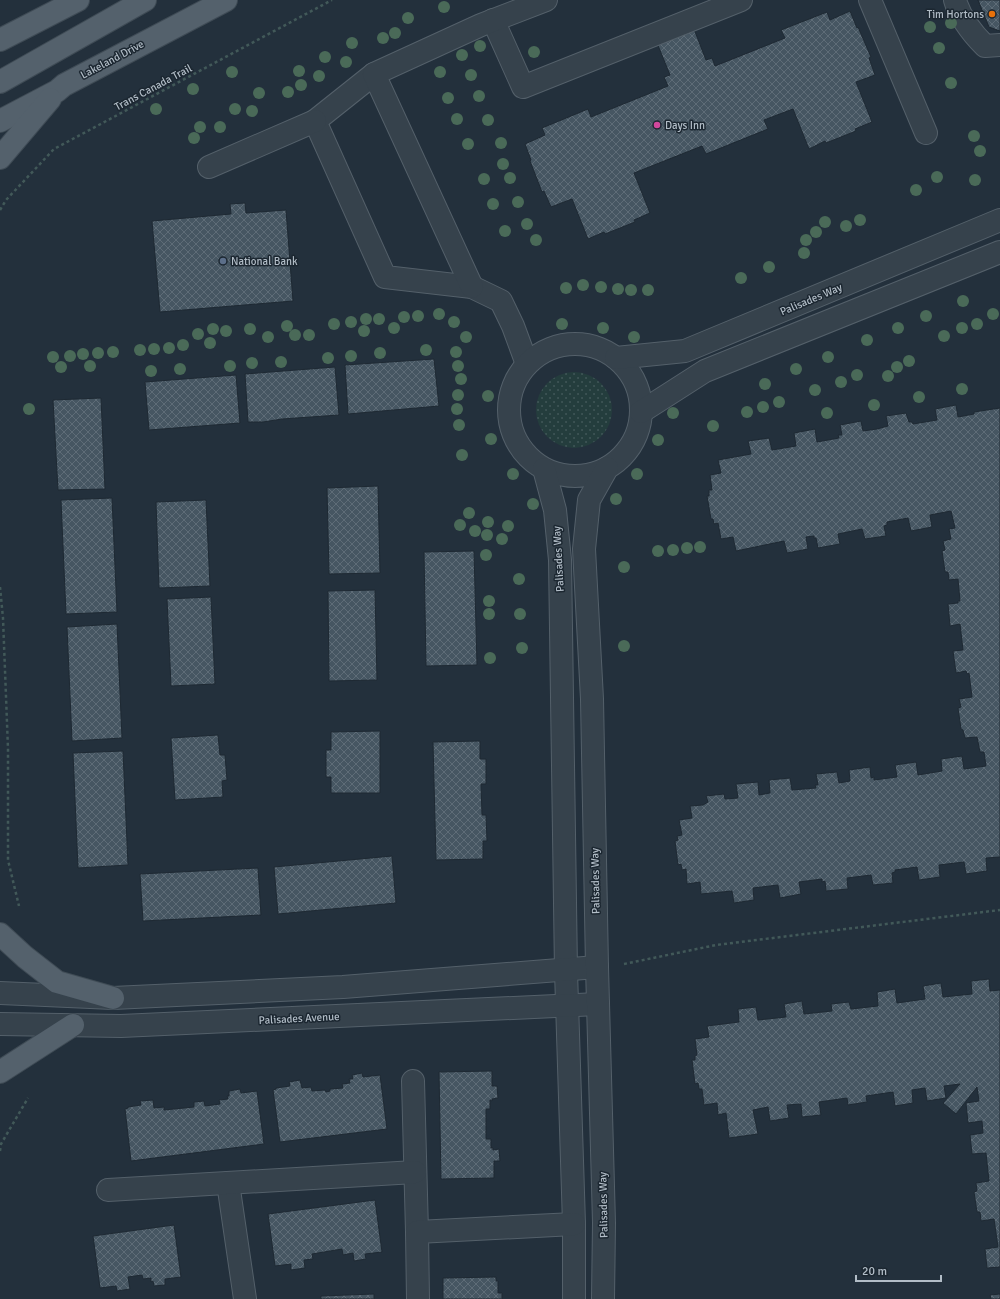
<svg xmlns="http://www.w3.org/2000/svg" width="1000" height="1299" viewBox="0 0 1000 1299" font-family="Signika,sans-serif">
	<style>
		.grass { fill: url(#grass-dots) }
		.building { fill: url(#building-cross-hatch); stroke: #1e2933 }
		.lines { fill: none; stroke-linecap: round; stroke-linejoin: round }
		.minor-casing { stroke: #54606a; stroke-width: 24 }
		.major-casing { stroke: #3f4b55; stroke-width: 24 }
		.path { stroke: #425959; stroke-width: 2.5; stroke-dasharray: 3 3; stroke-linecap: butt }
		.minor { stroke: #36424c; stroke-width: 22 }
		.major { stroke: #54616c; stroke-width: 22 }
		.tree { fill: #4a6a58 }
		.food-dot { fill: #e8710a; stroke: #1c2731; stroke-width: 1.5 }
		.hotel-dot { fill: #d1479c; stroke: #1c2731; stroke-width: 1.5 }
		.service-dot { fill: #5c6f8a; stroke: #1c2731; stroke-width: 1.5 }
		.labels { text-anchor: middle; stroke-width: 3; stroke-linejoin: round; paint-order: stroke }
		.poi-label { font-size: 11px; fill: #b2bdc7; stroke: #1c2731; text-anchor: start }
		.street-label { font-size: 11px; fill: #b2bdc7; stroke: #1c2731 }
	</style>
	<defs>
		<pattern id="grass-dots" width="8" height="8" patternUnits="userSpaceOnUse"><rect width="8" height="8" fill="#243d3d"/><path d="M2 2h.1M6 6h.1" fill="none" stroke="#415758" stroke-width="1.8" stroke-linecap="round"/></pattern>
		<pattern id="building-cross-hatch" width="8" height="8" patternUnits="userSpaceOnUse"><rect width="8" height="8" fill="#465662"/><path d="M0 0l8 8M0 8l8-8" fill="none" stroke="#5e6c77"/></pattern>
	</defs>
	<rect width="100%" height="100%" fill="#23303c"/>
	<circle class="grass" cx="574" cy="410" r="38"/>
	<g class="building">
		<polygon points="978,0 1000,0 1000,31 989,27"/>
		<polygon points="978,0 1000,0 1000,31 989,27"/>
		<polygon points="850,11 857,28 858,27 871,57 869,58 875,75 856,82 872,122 855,129 856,131 826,143 825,141 809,149 793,109 764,120 768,129 706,154 702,146 634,173 650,213 634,220 635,222 605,234 604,232 588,239 572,199 551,207 544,191 542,192 530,161 531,160 525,144 545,135 542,128 588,109 591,117 668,86 664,77 670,75 657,43 694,29 706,60 712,58 715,66 785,38 781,30 827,12 830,20"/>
		<polygon points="245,203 246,213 286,210 293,301 160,312 152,221 231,214 230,204"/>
		<polygon points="434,359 439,406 348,414 345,365"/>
		<polygon points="335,367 339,415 282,419 263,422 248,422 245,374"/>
		<polygon points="236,375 240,423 149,430 145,382"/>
		<polygon points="101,398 105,489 58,490 53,400"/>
		<polygon points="956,405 958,417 974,414 974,412 1000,408 1000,857 986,858 987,871 966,874 964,862 939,865 940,877 919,880 917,867 895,870 895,872 892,873 893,883 873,885 871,875 847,878 848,889 826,891 825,881 822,882 822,879 799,882 801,894 780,898 778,885 753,888 754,900 734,903 732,891 701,894 700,882 687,884 686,869 682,870 681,864 678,865 675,841 678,840 677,836 682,835 679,820 692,818 690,806 703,805 708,802 706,796 724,794 725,799 738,798 736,784 758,782 759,795 770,793 769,780 790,778 792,790 816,788 815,785 818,785 816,774 837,772 839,783 850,781 849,770 870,767 871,778 874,777 874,780 897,777 895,765 916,762 918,775 942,771 941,759 962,756 964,769 986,766 984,752 980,752 977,737 965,738 963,730 961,729 958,708 961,707 959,699 972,697 969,673 967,674 966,671 956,673 953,651 963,650 960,624 950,626 948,604 958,603 958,601 960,601 958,579 949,580 948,572 945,572 942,551 945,550 943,541 951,539 949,529 955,528 951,511 930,515 932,527 911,531 908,518 887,522 887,525 884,526 886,536 865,539 862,529 838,534 840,544 818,548 816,538 814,538 814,536 806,537 808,549 787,553 784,541 736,551 733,537 721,539 718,523 714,524 713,519 711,519 707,496 709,496 709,490 712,490 710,475 721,473 718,460 751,454 748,441 769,438 772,450 796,446 794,433 815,429 817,442 839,438 838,435 842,435 840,425 861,421 863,431 877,429 888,426 886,416 906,413 909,422 912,422 913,424 937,420 935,409"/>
		<polygon points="378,486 380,573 329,574 327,488"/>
		<polygon points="112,498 117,612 66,614 61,500"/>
		<polygon points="206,500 210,586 159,588 156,502"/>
		<polygon points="474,551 477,665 426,666 424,552"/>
		<polygon points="375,590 377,680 329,681 328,591"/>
		<polygon points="211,597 215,684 171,686 167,599"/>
		<polygon points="117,624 122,738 72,741 67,627"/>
		<polygon points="380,731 380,793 331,793 331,777 326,777 326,750 331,750 331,732"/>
		<polygon points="218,735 220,755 225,755 227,780 222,781 223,797 175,800 171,738"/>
		<polygon points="480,741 480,759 486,759 486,784 481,784 482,815 486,815 487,841 483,841 483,859 436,860 433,742"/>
		<polygon points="123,751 128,865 78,868 73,753"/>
		<polygon points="392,856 396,903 278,914 274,867"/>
		<polygon points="258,868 261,915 143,921 140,874"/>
		<polygon points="989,979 990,991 1000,990 1000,1267 987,1268 985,1249 998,1247 994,1219 981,1221 980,1212 977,1212 974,1192 977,1191 976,1183 989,1181 986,1153 972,1154 970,1135 983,1133 982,1121 968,1123 966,1103 979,1101 977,1087 956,1114 943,1103 960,1084 944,1086 946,1098 927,1101 925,1088 912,1090 913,1103 895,1106 893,1092 866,1096 867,1102 848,1105 847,1098 819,1102 821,1115 802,1117 801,1104 787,1105 789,1118 770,1121 768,1107 753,1110 758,1134 729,1138 726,1113 718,1115 717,1103 704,1105 702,1089 699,1089 698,1083 695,1084 692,1060 695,1060 695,1056 697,1055 695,1039 709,1037 707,1026 739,1022 738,1009 756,1007 758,1020 786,1017 784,1004 802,1001 804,1014 832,1011 831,1004 849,1002 851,1009 878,1006 877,992 895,989 897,1003 925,999 923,986 941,983 943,997 972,994 971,981"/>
		<polygon points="492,1071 492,1086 497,1086 498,1098 492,1099 492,1101 490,1100 490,1109 486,1109 486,1139 491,1139 491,1148 493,1148 493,1150 499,1149 500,1161 494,1161 494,1178 441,1179 439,1072"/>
		<polygon points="362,1073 363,1077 380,1075 387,1129 280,1142 273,1090 276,1089 276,1088 290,1086 289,1082 300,1080 302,1088 311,1087 312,1091 325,1090 326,1092 330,1091 330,1089 343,1088 342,1084 350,1083 349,1079 353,1079 352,1075"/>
		<polygon points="240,1089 241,1093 257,1091 264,1144 131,1161 125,1109 128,1108 128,1107 141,1105 140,1101 153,1100 154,1108 164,1107 164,1110 194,1107 194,1102 204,1101 205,1106 220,1104 219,1100 228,1099 227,1096 229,1096 229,1091"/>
		<polygon points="375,1200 382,1252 365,1254 366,1259 354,1261 353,1253 343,1255 342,1249 312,1254 313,1259 304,1260 305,1268 291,1270 291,1264 275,1266 268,1214"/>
		<polygon points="174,1225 181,1277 165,1279 165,1285 154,1286 153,1281 151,1282 151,1278 143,1279 142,1275 128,1277 130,1289 117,1291 116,1286 100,1288 93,1236"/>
		<polygon points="496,1277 496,1281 498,1281 498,1293 502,1293 502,1299 443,1299 443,1278"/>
		<polygon points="374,1294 374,1299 321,1299 321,1296"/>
		<polygon points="1000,1294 1000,1299 991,1299 990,1295"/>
	</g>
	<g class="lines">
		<g class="minor-casing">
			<g id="minor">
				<polyline points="870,0 926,133"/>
				<path d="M 955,0 C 960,18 972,33 985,46 L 1000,45"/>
				<polyline points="493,20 523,87 741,0"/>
				<polyline points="374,74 315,121 385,277 472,287 501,301 513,326 527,364"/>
				<polyline points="209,167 315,121"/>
				<polyline points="472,287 374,74 481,25 546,0"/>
				<circle cx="575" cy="410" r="66"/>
				<polyline points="616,358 685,351 1000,220"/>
				<polyline points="641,412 705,371 1000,252"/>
				<polyline points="544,469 555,510 560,560 566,971 574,1224 574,1299"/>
				<polyline points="0,993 113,998 343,987 597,967"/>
				<polyline points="0,1024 121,1026 598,1004"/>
				<polyline points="413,1081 417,1232"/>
				<polyline points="228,1183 245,1299"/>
				<polyline points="108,1190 415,1172"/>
				<polyline points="418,1299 417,1232 574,1224"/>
				<polyline points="603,1299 604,1223 597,967 592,699 584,549 589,500 607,468"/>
			</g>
		</g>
		<g class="major-casing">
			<g id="major">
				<polyline points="0,40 78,0"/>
				<polyline points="0,82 145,0"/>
				<polyline points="0,121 57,91 64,85 226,0"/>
				<polyline points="0,158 50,99"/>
				<polyline points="0,934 25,957 57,982 113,998"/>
				<polyline points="0,1072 73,1025"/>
			</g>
		</g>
		<g class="path">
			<polyline points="0,210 6,200 54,149 332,0"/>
			<polyline points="0,587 3,618 8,749 8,860 19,906"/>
			<polyline points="624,964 716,945 1000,910"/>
			<polyline points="0,1151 1,1144 28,1098"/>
		</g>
		<use href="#minor" class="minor"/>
		<use href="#major" class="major"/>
	</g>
	<g class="tree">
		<circle cx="444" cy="7" r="6"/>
		<circle cx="408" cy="18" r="6"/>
		<circle cx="951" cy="23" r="6"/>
		<circle cx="930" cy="27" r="6"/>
		<circle cx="395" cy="33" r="6"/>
		<circle cx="383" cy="38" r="6"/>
		<circle cx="352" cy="43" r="6"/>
		<circle cx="480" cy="46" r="6"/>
		<circle cx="939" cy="48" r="6"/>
		<circle cx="534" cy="52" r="6"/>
		<circle cx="462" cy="55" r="6"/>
		<circle cx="325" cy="57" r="6"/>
		<circle cx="346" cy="62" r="6"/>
		<circle cx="299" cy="71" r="6"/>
		<circle cx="232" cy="72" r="6"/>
		<circle cx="440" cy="72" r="6"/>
		<circle cx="471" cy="75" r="6"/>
		<circle cx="319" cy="76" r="6"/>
		<circle cx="951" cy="83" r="6"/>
		<circle cx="301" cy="85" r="6"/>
		<circle cx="193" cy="89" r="6"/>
		<circle cx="288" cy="92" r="6"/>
		<circle cx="259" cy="93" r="6"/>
		<circle cx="479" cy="96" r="6"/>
		<circle cx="448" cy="98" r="6"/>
		<circle cx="156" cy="109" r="6"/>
		<circle cx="235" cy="109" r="6"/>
		<circle cx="252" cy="111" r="6"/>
		<circle cx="457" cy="119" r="6"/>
		<circle cx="488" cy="120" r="6"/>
		<circle cx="200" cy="127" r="6"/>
		<circle cx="220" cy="127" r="6"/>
		<circle cx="974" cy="136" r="6"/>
		<circle cx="194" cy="138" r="6"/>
		<circle cx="501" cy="143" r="6"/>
		<circle cx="468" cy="144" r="6"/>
		<circle cx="980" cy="151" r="6"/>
		<circle cx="503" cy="164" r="6"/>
		<circle cx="937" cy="177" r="6"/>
		<circle cx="510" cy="178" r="6"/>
		<circle cx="484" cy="179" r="6"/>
		<circle cx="975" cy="180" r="6"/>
		<circle cx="916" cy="190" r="6"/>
		<circle cx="518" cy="202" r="6"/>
		<circle cx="493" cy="204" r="6"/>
		<circle cx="860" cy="220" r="6"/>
		<circle cx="825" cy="222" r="6"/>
		<circle cx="527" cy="224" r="6"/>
		<circle cx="846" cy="226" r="6"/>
		<circle cx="505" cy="231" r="6"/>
		<circle cx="816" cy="232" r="6"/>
		<circle cx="536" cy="240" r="6"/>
		<circle cx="806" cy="240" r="6"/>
		<circle cx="804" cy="253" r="6"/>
		<circle cx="769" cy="267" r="6"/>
		<circle cx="741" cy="278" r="6"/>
		<circle cx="583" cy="285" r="6"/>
		<circle cx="601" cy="287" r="6"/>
		<circle cx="566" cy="288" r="6"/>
		<circle cx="618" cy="289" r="6"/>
		<circle cx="631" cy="290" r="6"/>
		<circle cx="648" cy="290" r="6"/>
		<circle cx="963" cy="301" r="6"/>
		<circle cx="439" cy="314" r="6"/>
		<circle cx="993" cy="314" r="6"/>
		<circle cx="418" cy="316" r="6"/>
		<circle cx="926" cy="316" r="6"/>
		<circle cx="404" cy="317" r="6"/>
		<circle cx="366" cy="319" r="6"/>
		<circle cx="379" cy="319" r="6"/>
		<circle cx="351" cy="322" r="6"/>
		<circle cx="454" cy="322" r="6"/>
		<circle cx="334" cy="324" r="6"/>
		<circle cx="562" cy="324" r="6"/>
		<circle cx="977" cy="324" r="6"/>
		<circle cx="287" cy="326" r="6"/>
		<circle cx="394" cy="328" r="6"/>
		<circle cx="603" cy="328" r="6"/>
		<circle cx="898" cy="328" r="6"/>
		<circle cx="962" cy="328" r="6"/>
		<circle cx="213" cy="329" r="6"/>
		<circle cx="250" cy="329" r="6"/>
		<circle cx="226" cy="331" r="6"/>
		<circle cx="364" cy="331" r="6"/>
		<circle cx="198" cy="334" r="6"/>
		<circle cx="295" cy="335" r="6"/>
		<circle cx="309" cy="335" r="6"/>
		<circle cx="944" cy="336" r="6"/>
		<circle cx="268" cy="337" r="6"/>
		<circle cx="466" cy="337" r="6"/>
		<circle cx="634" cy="337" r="6"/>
		<circle cx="867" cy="340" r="6"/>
		<circle cx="210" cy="343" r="6"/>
		<circle cx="183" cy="345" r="6"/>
		<circle cx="169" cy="348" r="6"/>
		<circle cx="154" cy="349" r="6"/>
		<circle cx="140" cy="350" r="6"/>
		<circle cx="426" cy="350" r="6"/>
		<circle cx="113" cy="352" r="6"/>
		<circle cx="456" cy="352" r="6"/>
		<circle cx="98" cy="353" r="6"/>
		<circle cx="380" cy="353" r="6"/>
		<circle cx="83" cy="354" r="6"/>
		<circle cx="70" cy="356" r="6"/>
		<circle cx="351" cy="356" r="6"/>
		<circle cx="53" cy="357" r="6"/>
		<circle cx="828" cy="357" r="6"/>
		<circle cx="328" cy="358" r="6"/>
		<circle cx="909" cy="361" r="6"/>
		<circle cx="281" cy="362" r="6"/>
		<circle cx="252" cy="363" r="6"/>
		<circle cx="90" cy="366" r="6"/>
		<circle cx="230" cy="366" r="6"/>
		<circle cx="458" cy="366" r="6"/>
		<circle cx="61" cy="367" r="6"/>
		<circle cx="897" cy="367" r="6"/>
		<circle cx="180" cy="369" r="6"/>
		<circle cx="796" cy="369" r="6"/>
		<circle cx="151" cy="371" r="6"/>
		<circle cx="857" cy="375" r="6"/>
		<circle cx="888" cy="376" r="6"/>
		<circle cx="461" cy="379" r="6"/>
		<circle cx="841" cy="382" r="6"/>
		<circle cx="765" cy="384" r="6"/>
		<circle cx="962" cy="389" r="6"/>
		<circle cx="815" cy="390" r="6"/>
		<circle cx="458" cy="395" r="6"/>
		<circle cx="488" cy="396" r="6"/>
		<circle cx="919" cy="397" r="6"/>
		<circle cx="779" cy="402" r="6"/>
		<circle cx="874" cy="405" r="6"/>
		<circle cx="763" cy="407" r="6"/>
		<circle cx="29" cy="409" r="6"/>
		<circle cx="457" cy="409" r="6"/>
		<circle cx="747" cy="412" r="6"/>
		<circle cx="673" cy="413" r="6"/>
		<circle cx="827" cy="413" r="6"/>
		<circle cx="459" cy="425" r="6"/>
		<circle cx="713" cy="426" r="6"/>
		<circle cx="491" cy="439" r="6"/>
		<circle cx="658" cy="440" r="6"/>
		<circle cx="462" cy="455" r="6"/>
		<circle cx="513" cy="474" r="6"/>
		<circle cx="637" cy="474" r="6"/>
		<circle cx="616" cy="499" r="6"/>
		<circle cx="533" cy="504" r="6"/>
		<circle cx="469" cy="513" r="6"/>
		<circle cx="488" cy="522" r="6"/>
		<circle cx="460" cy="525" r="6"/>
		<circle cx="508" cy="526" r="6"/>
		<circle cx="475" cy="531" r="6"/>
		<circle cx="487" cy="535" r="6"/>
		<circle cx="502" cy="539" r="6"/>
		<circle cx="700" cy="547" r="6"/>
		<circle cx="687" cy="548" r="6"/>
		<circle cx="673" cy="550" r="6"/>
		<circle cx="658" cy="551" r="6"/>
		<circle cx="486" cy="555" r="6"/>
		<circle cx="624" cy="567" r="6"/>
		<circle cx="519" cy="579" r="6"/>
		<circle cx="489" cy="601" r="6"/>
		<circle cx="489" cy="614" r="6"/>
		<circle cx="520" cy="614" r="6"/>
		<circle cx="624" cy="646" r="6"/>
		<circle cx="522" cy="648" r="6"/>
		<circle cx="490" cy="658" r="6"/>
	</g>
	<circle class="food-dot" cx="992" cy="14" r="4"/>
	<circle class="hotel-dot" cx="657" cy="125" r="4"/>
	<circle class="service-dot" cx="223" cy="261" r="4"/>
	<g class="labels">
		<g class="poi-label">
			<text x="984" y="18" text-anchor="end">Tim Hortons</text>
			<text x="665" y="129">Days Inn</text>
			<text x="231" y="265">National Bank</text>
		</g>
		<g class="street-label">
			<text transform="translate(112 59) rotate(-28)" y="4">Lakeland Drive</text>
			<text transform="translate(153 87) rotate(-28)" y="4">Trans Canada Trail</text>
			<text transform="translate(811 299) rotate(-23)" y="4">Palisades Way</text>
			<text transform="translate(558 559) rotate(-93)" y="4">Palisades Way</text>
			<text transform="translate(595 881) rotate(-91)" y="4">Palisades Way</text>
			<text transform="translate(299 1018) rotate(-3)" y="4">Palisades Avenue</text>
			<text transform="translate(603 1205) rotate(-91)" y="4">Palisades Way</text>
		</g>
	</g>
	<path d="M856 1275v6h85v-6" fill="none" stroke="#b2bdc7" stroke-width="2"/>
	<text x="862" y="1275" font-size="12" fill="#b2bdc7" stroke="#1c2731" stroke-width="3" paint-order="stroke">20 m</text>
</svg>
